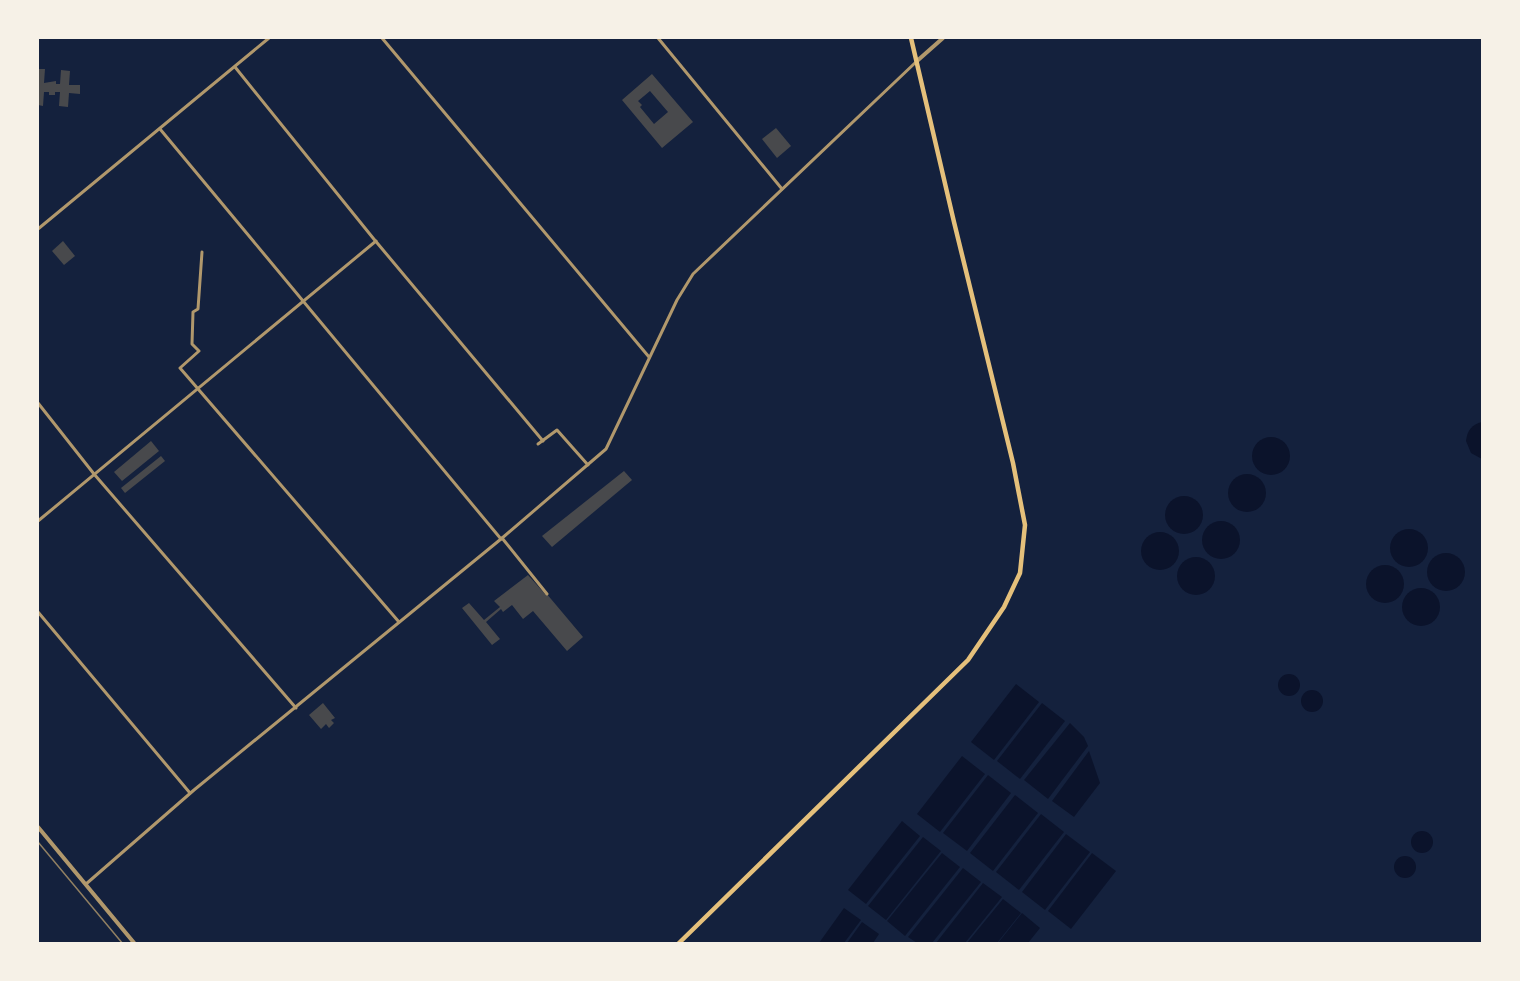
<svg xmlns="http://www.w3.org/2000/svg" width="1520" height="981" viewBox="0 0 1520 981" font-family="Helvetica,sans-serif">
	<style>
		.water { fill: #0b132b }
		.building { fill: #48494c; fill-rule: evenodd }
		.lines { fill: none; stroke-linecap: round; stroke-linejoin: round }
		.minor { stroke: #b1986c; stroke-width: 3 }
		.tertiary { stroke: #b1986c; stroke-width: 4 }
		.secondary { stroke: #e5c07b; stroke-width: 4.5 }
		.tram { stroke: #918062; stroke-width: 1.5 }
	</style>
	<rect width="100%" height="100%" fill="#14213d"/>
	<g class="water">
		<path d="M 1482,422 L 1482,459 L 1471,453 L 1466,441 C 1467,431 1472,424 1482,422 Z"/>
		<circle cx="1271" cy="456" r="19"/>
		<circle cx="1247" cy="493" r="19"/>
		<circle cx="1184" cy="515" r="19"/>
		<circle cx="1221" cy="540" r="19"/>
		<circle cx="1409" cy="548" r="19"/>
		<circle cx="1160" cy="551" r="19"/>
		<circle cx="1446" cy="572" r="19"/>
		<circle cx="1196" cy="576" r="19"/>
		<circle cx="1385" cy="584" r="19"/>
		<circle cx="1421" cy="607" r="19"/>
		<circle cx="1289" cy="685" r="11"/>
		<polygon points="1016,684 1039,702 994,760 971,742"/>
		<circle cx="1312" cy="701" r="11"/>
		<polygon points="1042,703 1065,721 1020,779 997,761"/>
		<polygon points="1070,723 1084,737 1088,746 1048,799 1024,780"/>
		<polygon points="1089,751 1100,783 1074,817 1052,801"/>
		<polygon points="962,756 985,774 940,832 917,814"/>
		<polygon points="988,775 1011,793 967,851 943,833"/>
		<polygon points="1015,795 1038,813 993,871 970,853"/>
		<polygon points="1041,814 1064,832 1019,890 996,872"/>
		<polygon points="902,821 920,836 866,904 848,890"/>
		<circle cx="1422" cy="842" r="11"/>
		<polygon points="1066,834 1090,852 1045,910 1022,892"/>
		<polygon points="923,837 941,851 886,920 868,906"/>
		<polygon points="942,853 960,867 905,936 887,921"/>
		<polygon points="1092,853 1116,871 1071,929 1048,911"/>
		<circle cx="1405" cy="867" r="11"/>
		<polygon points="963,868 981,882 932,943 917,943 908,937"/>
		<polygon points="983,883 1002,897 965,943 936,943"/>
		<polygon points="1003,899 1021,913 997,943 967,943"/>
		<polygon points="844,908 861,920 844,943 819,943"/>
		<polygon points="1022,913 1040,928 1028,943 998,943"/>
		<polygon points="862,922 879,934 873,943 847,943"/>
	</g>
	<g class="building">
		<polygon points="38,69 45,69 44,83 56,81 56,84 60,84 61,70 70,71 69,85 80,85 80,94 69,93 68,107 59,106 60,92 55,92 55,95 49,95 49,92 44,92 43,106 38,105"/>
		<path d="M 652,74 L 693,122 L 662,148 L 622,100 ZM 650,91 L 668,112 L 654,124 L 640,107 L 642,105 L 638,101 Z"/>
		<polygon points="776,128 791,146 777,158 762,139"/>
		<polygon points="63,241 75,256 64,265 52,251"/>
		<polygon points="151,441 159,451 122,481 114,472"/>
		<polygon points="161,456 165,461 125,493 121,488"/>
		<polygon points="624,471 632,480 552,547 542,536"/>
		<polygon points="528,575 545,594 546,593 583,637 567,651 533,611 523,619 512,605 503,612 501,609 486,622 500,639 492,645 462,608 469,603 484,620 500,607 494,601"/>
		<polygon points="323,703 335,718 331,720 334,723 329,728 326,724 321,729 309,715"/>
	</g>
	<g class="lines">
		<g class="minor">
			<polyline points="382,38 649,357"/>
			<polyline points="658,38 782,189"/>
			<polyline points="235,67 373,238 543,441"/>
			<polyline points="160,129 501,539"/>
			<polyline points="38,229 269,38"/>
			<polyline points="202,252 198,309 193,312 192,344 199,351 180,368 399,622"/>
			<polyline points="38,403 94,474 296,708"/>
			<polyline points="538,444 557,430 588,465"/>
			<polyline points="38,521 376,241"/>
			<polyline points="502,538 547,594"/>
			<polyline points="38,612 190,793"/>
			<polyline points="86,884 194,790 501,539 606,449 677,300 693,274 916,62"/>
		</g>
		<g class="tertiary">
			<polyline points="917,61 943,38"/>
			<polyline points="38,827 135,944"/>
		</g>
		<polyline class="secondary" points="678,944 968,660 1004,607 1020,573 1025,525 1013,463 954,222 911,38"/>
		<polyline class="tram" points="38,842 123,944"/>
	</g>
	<rect width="1520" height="981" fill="none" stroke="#f6f1e7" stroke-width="78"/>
</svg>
